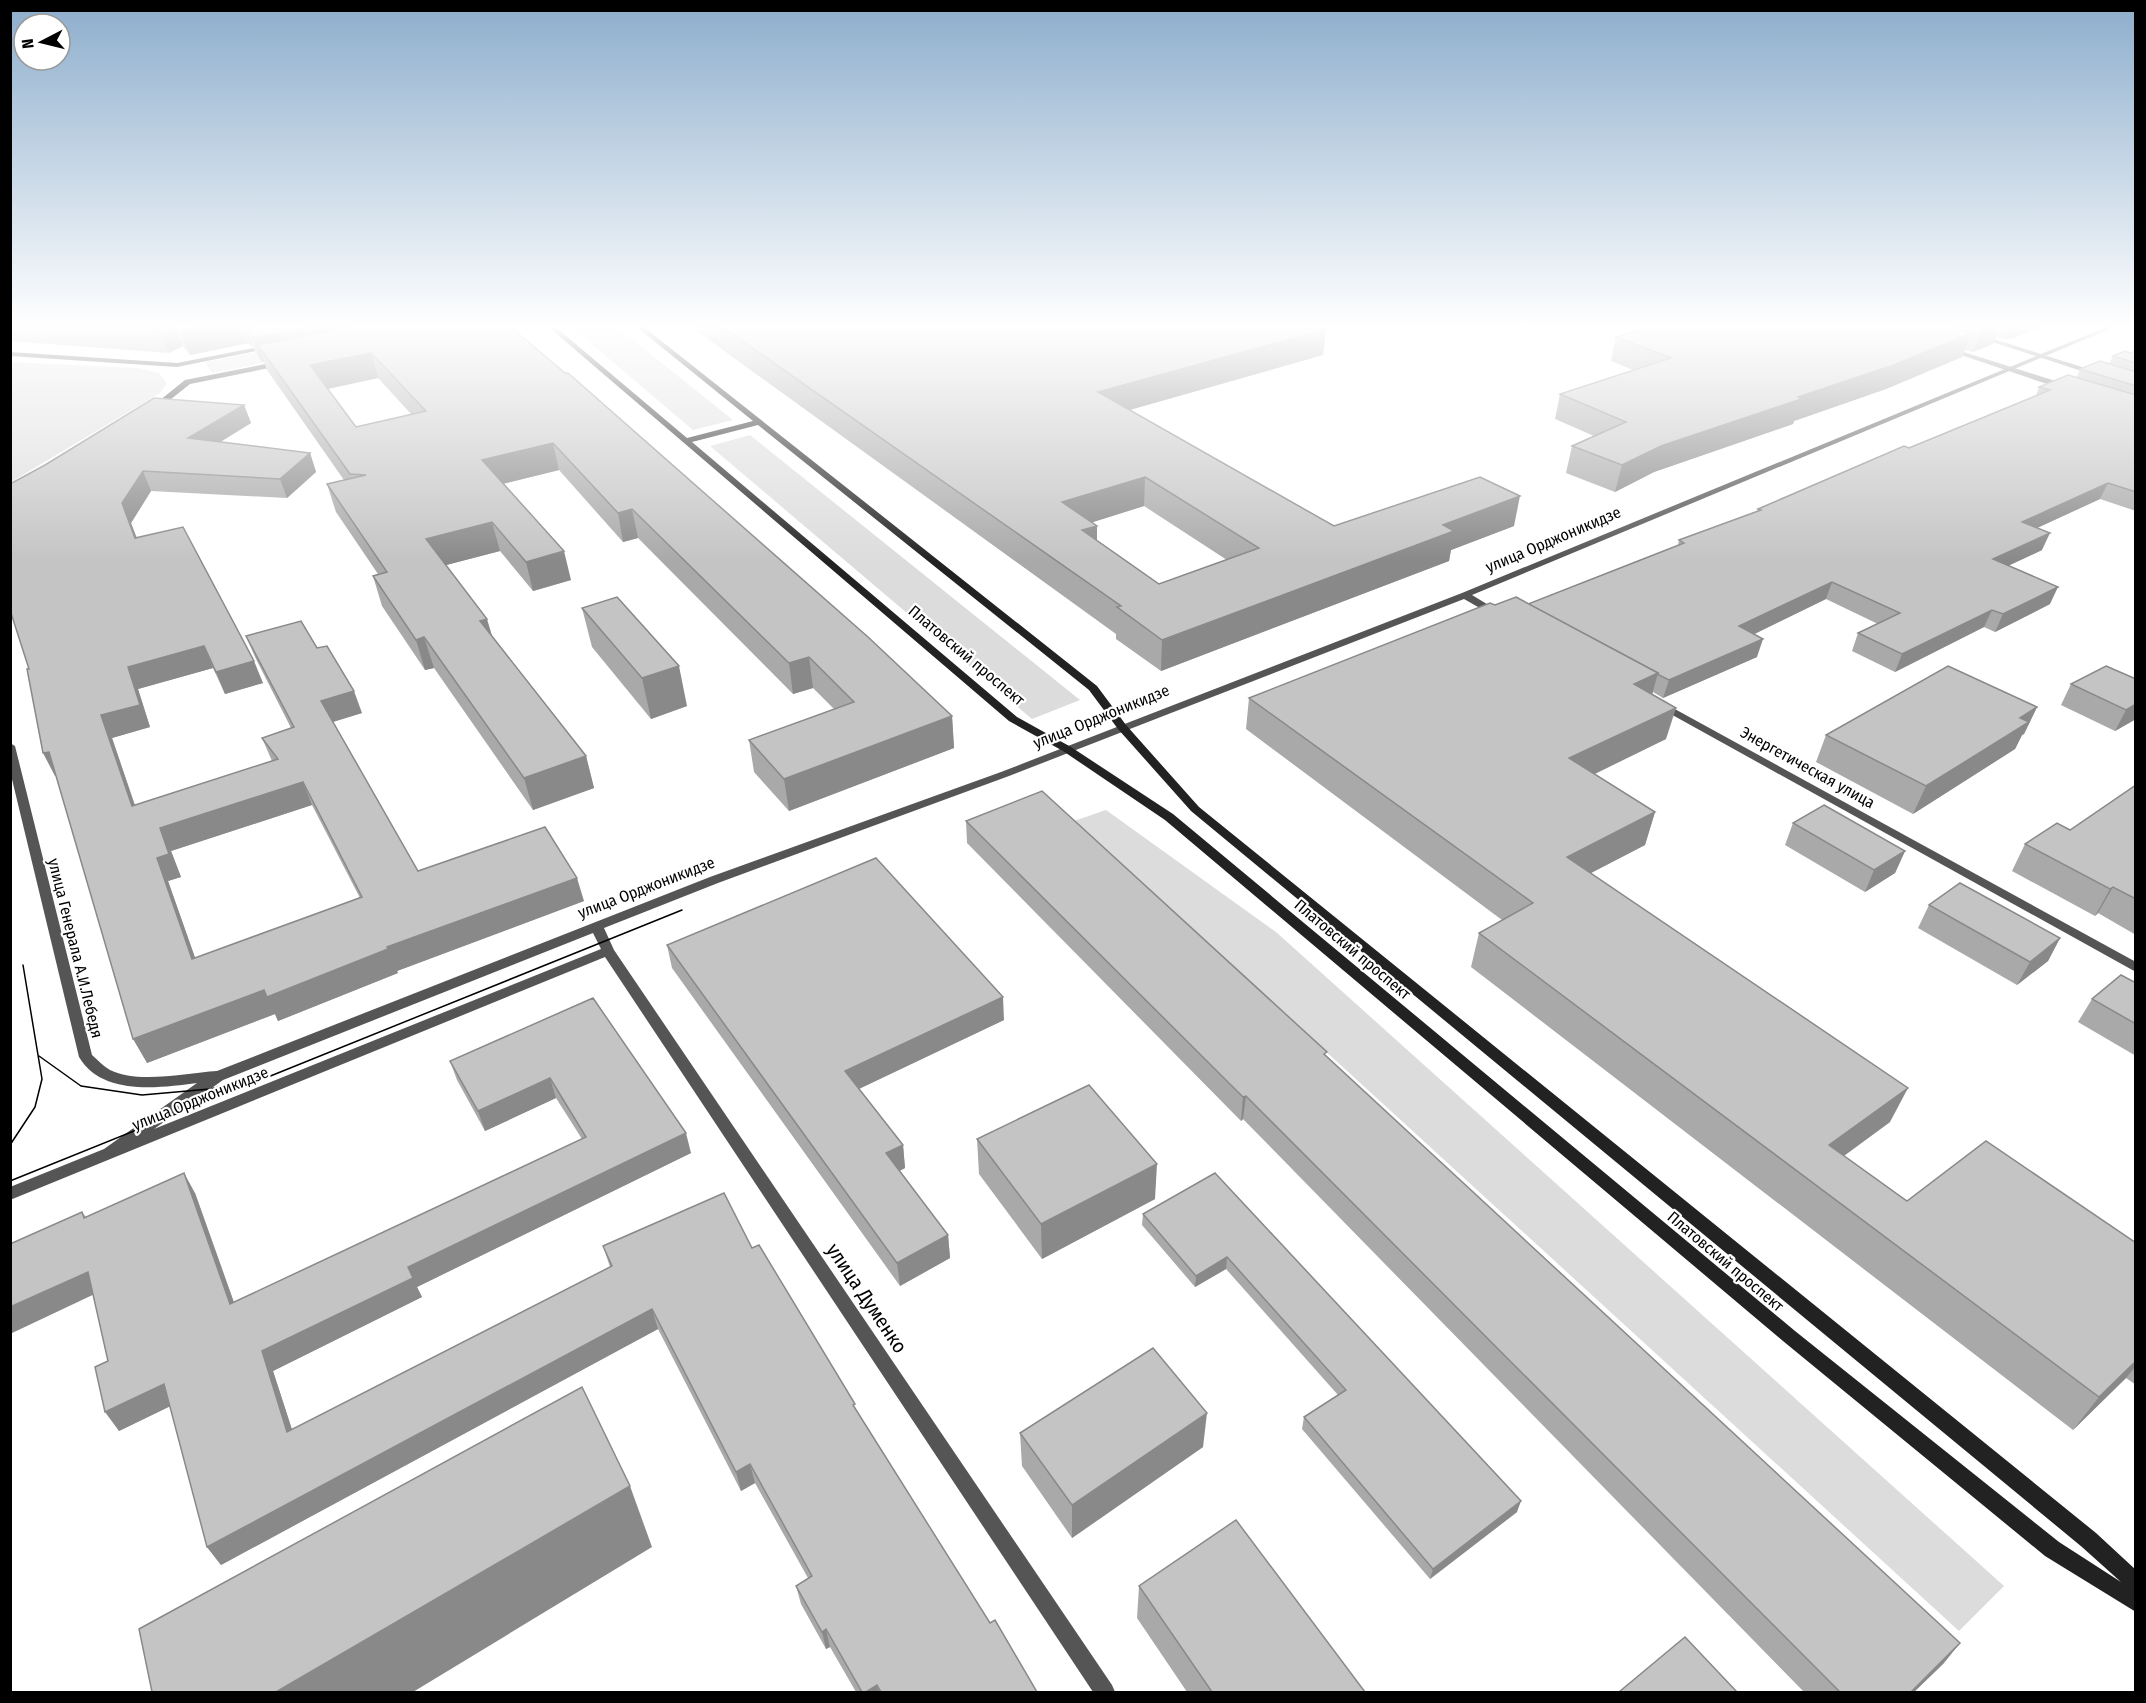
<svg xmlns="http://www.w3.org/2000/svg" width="2146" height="1703" viewBox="0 0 2146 1703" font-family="'Fira Sans Condensed',sans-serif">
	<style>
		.green { fill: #dcdcdc }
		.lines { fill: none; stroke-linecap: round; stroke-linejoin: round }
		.minor { fill: #555; fill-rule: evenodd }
		.tertiary { fill: #555; fill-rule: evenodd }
		.secondary { fill: #222; fill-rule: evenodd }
		.tram { stroke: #000; stroke-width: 1.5 }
		.wall { fill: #a9a9a9; fill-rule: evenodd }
		.shaded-wall { fill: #898989 }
		.building { fill: #c4c4c4; stroke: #898989; stroke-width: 1.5; fill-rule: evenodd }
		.labels { text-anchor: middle; stroke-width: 4.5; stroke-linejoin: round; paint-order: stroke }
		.street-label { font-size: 16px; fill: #000; stroke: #fff }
		.near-street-label { font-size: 20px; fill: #000; stroke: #fff }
	</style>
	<rect width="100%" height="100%" fill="#fff"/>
	<g class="green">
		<polygon points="398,324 457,324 212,373 205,362"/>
		<polygon points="568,324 613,324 733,420 693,430"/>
		<polygon points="10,362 138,368 159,373 167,383 160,393 11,482"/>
		<polygon points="750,435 1080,700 1032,719 710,446"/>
		<polygon points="1106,810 1276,932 2004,1586 1959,1631 1074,821"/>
	</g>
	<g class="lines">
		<g class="minor">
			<path d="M 2114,324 L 2122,324 L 1472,595 L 1500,612 L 1500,616 L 1494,616 L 1464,599 L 1009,776 L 718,883 L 604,928 L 614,950 L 1112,1685 L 1115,1692 L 1093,1692 L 605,957 L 10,1200 L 10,1187 L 104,1149 L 197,1083 C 159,1088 102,1096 79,1057 L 10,771 L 10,743 L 15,746 L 92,1055 C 98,1060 103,1066 110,1070 C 138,1084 186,1073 217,1071 L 710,877 L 1001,772 L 1462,593 ZM 593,933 L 601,949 L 154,1129 L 223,1080 Z"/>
			<polygon points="1662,702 2136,962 2136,972 1658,707 1657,705"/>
		</g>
		<g class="tertiary">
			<polygon points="1977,335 1981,335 2101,373 2094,375 1977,337"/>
			<polygon points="1948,347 2068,385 2069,387 2062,389 1946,350 1946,348"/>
		</g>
		<g class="secondary">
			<path d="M 545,324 L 552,324 L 687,438 L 753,421 L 633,324 L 640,324 L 1097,686 L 1126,725 L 1199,807 L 2096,1533 L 2136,1570 L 2136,1612 L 2045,1556 L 1783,1341 L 1165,820 L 1063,751 L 1009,721 ZM 758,425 L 1089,690 L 1118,729 L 1191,811 L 2082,1547 L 2121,1582 L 2059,1542 L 1795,1331 L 1173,814 L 1071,747 L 1017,717 L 692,442 Z"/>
			<polygon points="269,345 273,347 271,348 177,367 10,356 10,352 177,363"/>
			<polygon points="281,361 284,361 284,365 190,384 156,411 149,409 185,380"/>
		</g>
		<g class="tram">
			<polyline points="39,1056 81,1086 142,1095 210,1089 236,1083"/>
			<polyline points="10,1145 35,1107 42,1079 23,965"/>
			<polyline points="10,1181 682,910"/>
		</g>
	</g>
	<g class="wall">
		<path d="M 10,324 L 507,324 L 952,716 L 954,748 L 789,811 L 754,772 L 749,740 L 834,709 L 813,688 L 793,694 L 638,538 L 623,542 L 559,470 L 503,484 L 571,580 L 533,591 L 500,551 L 446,565 L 492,636 L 586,756 L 594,788 L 533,810 L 434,668 L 425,670 L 382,606 L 373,576 L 378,574 L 336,512 L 327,484 L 344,480 L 267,370 L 264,362 L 262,362 L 256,353 L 253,346 L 251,346 L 249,343 L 190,355 L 183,346 L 169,353 L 10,341 ZM 378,378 L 412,415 L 356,427 L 327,389 Z"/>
		<path d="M 687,324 L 1313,324 L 1326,329 L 1323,355 L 1129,410 L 1334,526 L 1514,526 L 1451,550 L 1449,561 L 1161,671 L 1116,639 L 1116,634 ZM 1144,506 L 1227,560 L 1159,584 L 1097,540 L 1092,522 Z"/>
		<polygon points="1659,324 2050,324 2012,338 2004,339 1996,337 1993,344 1973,352 1965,350 1962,357 1886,389 1794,421 1793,424 1654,472 1615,492 1566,473 1572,446 1594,436 1555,419 1560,394 1633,370 1611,361 1616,337"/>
		<polygon points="2136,351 2136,511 2100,499 2037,528 2042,550 2008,566 2050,604 1995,632 1984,627 1895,672 1852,651 1858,633 1878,624 1826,599 1754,634 1757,657 1663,698 1653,692 1652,695 1666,739 1595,774 1655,812 1645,845 1591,873 1890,1122 1844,1156 1907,1201 2136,1243 2136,1385 2126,1378 2073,1430 1471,967 1479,933 1502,920 1246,729 1249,698 1495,605 1528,604 1678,545 1679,540 1757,511 1758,509 1909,448 2036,396 2039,387 2077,377 2080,369 2109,364 2113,356 2130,353"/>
		<path d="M 244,405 L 251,423 L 220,442 L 310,453 L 316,472 L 287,498 L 151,491 L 131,523 L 137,538 L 263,683 L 225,694 L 213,668 L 138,689 L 150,727 L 112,738 L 135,805 L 272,761 L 262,738 L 291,728 L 255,657 L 246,636 L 317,648 L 362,713 L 333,722 L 418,871 L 584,901 L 397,971 L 398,973 L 278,1021 L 275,1014 L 147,1063 L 56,776 L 55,776 L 29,669 L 10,484 ZM 312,805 L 360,898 L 195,958 L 168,881 L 181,877 L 171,851 Z"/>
		<polygon points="582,608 687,706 651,719 592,647"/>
		<polygon points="2136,679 2136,719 2115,731 2061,705 2071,684"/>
		<polygon points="2037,707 2024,734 2022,735 2015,749 1913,814 1816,762 1826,735"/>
		<polygon points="2136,785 2136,935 2098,913 2095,916 2012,871 2025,844 2070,830"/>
		<polygon points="966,821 1326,1056 1960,1643 1943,1664 1914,1692 1804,1692 1243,1119 1241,1121 967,843"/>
		<polygon points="1793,823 1905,851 1895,873 1865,892 1785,845"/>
		<polygon points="1929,905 2060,938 2048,961 2017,985 1918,928"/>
		<polygon points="667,945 1004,1020 859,1089 903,1145 905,1168 899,1171 948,1235 950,1258 900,1286 672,968"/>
		<polygon points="2136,983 2136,1056 2078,1022 2092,999"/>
		<polygon points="593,998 691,1153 417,1287 422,1297 273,1371 292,1430 610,1267 603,1246 752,1248 857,1411 990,1623 1037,1692 856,1692 830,1647 826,1649 801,1604 796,1586 808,1578 755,1483 741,1491 658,1329 221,1565 207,1547 170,1406 119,1431 108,1361 93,1295 82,1212 86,1217 195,1193 234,1302 582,1139 556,1098 485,1131 457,1080 450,1061"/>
		<polygon points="977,1139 1155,1199 1042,1259 979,1174"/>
		<polygon points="1215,1173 1517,1512 1430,1579 1302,1429 1304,1417 1338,1395 1226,1269 1195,1287 1142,1225 1143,1214"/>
		<polygon points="1020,1433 1203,1447 1072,1538 1022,1466"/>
		<polygon points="1139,1586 1365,1692 1187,1692 1137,1618"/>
	</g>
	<g class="shaded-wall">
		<polygon points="169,324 174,324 183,346 169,353 159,328"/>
		<polygon points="215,324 242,324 249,343 190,355 180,330"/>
		<polygon points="243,324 456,324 258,345 264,362 262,362 253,338 247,329 253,346 251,346"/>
		<polygon points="1994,324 2001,324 1993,344 1973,352 1982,328"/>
		<polygon points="2010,324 2050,324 2012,338 2004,339"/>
		<polygon points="1326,329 1323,355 1098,419 1098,392"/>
		<polygon points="1971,333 1962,357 1886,389 1794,421 1793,424 1654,472 1615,492 1622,465 1661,446 1798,397"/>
		<polygon points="371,353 378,378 318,391 310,365"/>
		<polygon points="244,405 251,423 196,457 188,438"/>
		<polygon points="553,443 559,470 489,487 482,460"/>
		<polygon points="310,453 316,472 287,498 280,479"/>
		<polygon points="143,471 151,491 131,523 144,559 135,538 122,503"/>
		<polygon points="1145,477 1144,506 1062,532 1062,502"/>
		<polygon points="2108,483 2100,499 2015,538 2022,522"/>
		<polygon points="1520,496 1514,526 1451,550 1449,561 1161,671 1162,640 1443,525"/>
		<polygon points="632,509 638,538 623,542 618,513"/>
		<polygon points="492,522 500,551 435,568 426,539"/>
		<polygon points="1097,526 1097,555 1082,530"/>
		<polygon points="2050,533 2042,550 1986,576 1993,559"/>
		<polygon points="564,551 571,580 533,591 526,562"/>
		<polygon points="1832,582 1826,599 1734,644 1739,626"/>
		<polygon points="2058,587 2050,604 1995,632 2003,614"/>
		<polygon points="1992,610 1984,627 1895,672 1902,654"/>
		<polygon points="487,619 496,649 480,621"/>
		<polygon points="424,637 434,668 425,670 416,640"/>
		<polygon points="1763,639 1757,657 1663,698 1669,680"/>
		<polygon points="204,646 213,668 138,689 150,727 112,738 143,830 132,806 101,715 128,667"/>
		<polygon points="809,657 813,688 793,694 789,663"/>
		<polygon points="254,661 263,683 225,694 216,672"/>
		<polygon points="679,666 687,706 651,719 642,678"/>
		<polygon points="1658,673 1649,705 1634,684"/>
		<polygon points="354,691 362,713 329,723 321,701"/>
		<polygon points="2136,704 2136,719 2115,731 2126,710"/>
		<polygon points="2037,707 2024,734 2022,735 2015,749 1913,814 1926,786 2020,718"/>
		<polygon points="1676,708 1666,739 1561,790 1569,758"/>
		<polygon points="952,716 954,748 789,811 784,779"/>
		<polygon points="49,752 60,774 55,776 43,753"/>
		<polygon points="586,756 594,788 533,810 524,778"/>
		<polygon points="303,782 312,805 171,851 181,877 168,881 204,983 192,959 157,858 160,828"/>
		<polygon points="1655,812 1645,845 1558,890 1567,857"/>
		<polygon points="1905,851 1895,873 1865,892 1874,870"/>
		<polygon points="577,878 584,901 397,971 398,973 278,1021 275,1014 147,1063 133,1039 264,990 387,947"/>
		<polygon points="2113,887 2098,913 2095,916 2110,889"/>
		<polygon points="2060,938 2048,961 2017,985 2030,962"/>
		<polygon points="1003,997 1004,1020 848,1094 845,1071"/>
		<polygon points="550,1078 556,1098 485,1131 478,1111"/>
		<polygon points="1908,1088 1890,1122 1812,1179 1829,1145"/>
		<polygon points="1246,1096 1243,1119 1241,1121 1243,1097"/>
		<polygon points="686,1133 691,1153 417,1287 422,1297 273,1371 299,1451 287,1432 262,1351 408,1267"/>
		<polygon points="903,1145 905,1168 888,1177 886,1153"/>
		<polygon points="1157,1164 1155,1199 1042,1259 1041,1224"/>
		<polygon points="184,1173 195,1193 241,1323 230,1304"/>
		<polygon points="948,1235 950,1258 900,1286 897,1263"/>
		<polygon points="1227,1257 1226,1269 1195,1287 1196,1276"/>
		<polygon points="88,1272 101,1291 10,1334 10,1307"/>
		<polygon points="652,1309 658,1329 221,1565 207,1547"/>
		<polygon points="2136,1361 2136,1366 2126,1378 2073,1430 2099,1397"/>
		<polygon points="164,1384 177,1403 119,1431 105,1412"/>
		<polygon points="1207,1413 1203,1447 1072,1538 1072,1505"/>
		<polygon points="750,1464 755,1483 741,1491 736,1472"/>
		<polygon points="630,1486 652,1547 413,1692 276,1692"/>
		<polygon points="1521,1501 1517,1512 1430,1579 1433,1569"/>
		<polygon points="826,1629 830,1647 826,1649 822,1632"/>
		<polygon points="1960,1643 1943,1664 1914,1692 1911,1692"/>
		<polygon points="877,1685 879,1692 866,1692"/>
	</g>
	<g class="building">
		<polygon points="96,324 169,324 159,328"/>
		<polygon points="175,324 215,324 180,330"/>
		<polygon points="273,324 326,324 253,338 247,329"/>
		<path d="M 365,324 L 507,324 L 565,373 L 568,373 L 868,637 L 952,716 L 784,779 L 749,740 L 854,702 L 809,657 L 789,663 L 632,509 L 618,513 L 553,443 L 482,460 L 564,551 L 526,562 L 492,522 L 426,539 L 487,619 L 480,621 L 586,756 L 524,778 L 424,637 L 416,640 L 373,576 L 387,572 L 327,484 L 366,475 L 350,474 L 258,345 ZM 371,353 L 426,411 L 356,427 L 310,365 Z"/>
		<path d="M 718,324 L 1313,324 L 1326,329 L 1098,392 L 1334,526 L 1480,477 L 1520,496 L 1443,525 L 1454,531 L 1162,640 L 1117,607 L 1121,606 ZM 1145,477 L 1259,548 L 1159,584 L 1082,530 L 1097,526 L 1062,502 Z"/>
		<polygon points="1659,324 1940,324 1971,333 1894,365 1798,397 1801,399 1661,446 1622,465 1572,446 1626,422 1560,394 1671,358 1616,337"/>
		<polygon points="1966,324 1994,324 1982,328"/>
		<polygon points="2125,351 2130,353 2136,351 2136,363 2113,356"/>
		<polygon points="2100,361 2136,372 2136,386 2080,369"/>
		<polygon points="2068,375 2136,395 2136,492 2108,483 2022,522 2050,533 1993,559 2058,587 2003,614 1992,610 1902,654 1858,633 1900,613 1832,582 1739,626 1763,639 1669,680 1657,674 1658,673 1528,604 1684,543 1679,540 1761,510 1758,509 1904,446 1909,448 2050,390 2039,387"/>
		<path d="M 154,398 L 244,405 L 188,438 L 310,453 L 280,479 L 143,471 L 122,503 L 135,538 L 183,527 L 254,661 L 216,672 L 204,646 L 128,667 L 140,705 L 101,715 L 132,806 L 278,759 L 262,738 L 294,727 L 246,636 L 301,621 L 317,648 L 327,646 L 354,691 L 321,701 L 418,871 L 545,827 L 577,878 L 387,947 L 388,949 L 267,997 L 264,990 L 133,1039 L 49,752 L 43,753 L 27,669 L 29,669 L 10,610 L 10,484 L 45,465 ZM 303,782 L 362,897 L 192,959 L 157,858 L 169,854 L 160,828 Z"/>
		<polygon points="617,597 679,666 642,678 582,608"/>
		<polygon points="1516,597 1658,673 1634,684 1676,708 1569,758 1655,812 1567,857 1908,1088 1829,1145 1907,1201 1986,1141 2136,1243 2136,1361 2099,1397 1479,933 1533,903 1249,698 1490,603 1495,605"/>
		<polygon points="1948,666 2037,707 2020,718 2029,722 1926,786 1826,735"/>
		<polygon points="2106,666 2136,679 2136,704 2126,710 2071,684"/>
		<polygon points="2136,785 2136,899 2113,887 2110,889 2025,844 2057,823 2070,830"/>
		<polygon points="1042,791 1327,1052 1324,1054 1960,1643 1911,1692 1840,1692 1246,1096 1243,1097 966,821"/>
		<polygon points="1824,805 1905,851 1874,870 1793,823"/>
		<polygon points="876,858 1003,997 845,1071 903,1145 886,1153 948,1235 897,1263 667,945"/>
		<polygon points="1960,883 2060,938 2030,962 1929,905"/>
		<polygon points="2121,975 2136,983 2136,1024 2092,999"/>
		<polygon points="593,998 686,1133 408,1267 413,1278 262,1351 287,1432 612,1266 603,1246 724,1193 752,1248 759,1245 855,1404 853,1405 990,1623 995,1620 1037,1692 881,1692 877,1685 866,1692 862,1692 826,1629 822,1632 796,1586 812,1576 750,1464 736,1472 652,1309 207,1547 164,1384 105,1412 95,1367 108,1361 88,1272 10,1307 10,1244 82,1212 84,1218 184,1173 230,1304 586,1137 550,1078 478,1111 450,1061"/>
		<polygon points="1089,1085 1157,1164 1041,1224 977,1139"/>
		<polygon points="1215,1173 1521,1501 1433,1569 1304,1417 1346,1390 1227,1257 1196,1276 1143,1214"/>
		<polygon points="1153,1348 1207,1413 1072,1505 1020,1433"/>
		<polygon points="582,1387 630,1486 276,1692 152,1692 139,1629"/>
		<polygon points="1236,1520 1365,1692 1212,1692 1139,1586"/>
		<polygon points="1685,1637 1737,1692 1619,1692"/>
	</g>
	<linearGradient id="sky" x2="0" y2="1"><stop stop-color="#8cadcc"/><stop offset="0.58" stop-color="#fff"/><stop offset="1" stop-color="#fff" stop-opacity="0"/></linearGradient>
	<rect width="2146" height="562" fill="url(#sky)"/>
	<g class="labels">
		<g class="street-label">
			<text transform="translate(1553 539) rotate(-23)" y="6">улица Орджоникидзе</text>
			<text transform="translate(967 655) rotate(40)" y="6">Платовский проспект</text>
			<text transform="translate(1101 716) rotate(-22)" y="6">улица Орджоникидзе</text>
			<text transform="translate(1808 767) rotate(29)" y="6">Энергетическая улица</text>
			<text transform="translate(646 887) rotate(-21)" y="6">улица Орджоникидзе</text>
			<text transform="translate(76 948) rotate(76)" y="6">улица Генерала А.И.Лебедя</text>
			<text transform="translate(1353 949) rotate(40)" y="6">Платовский проспект</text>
			<text transform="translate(200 1098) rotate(-22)" y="6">улица Орджоникидзе</text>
			<text transform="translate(1726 1261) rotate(40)" y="6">Платовский проспект</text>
		</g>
		<g class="near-street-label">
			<text transform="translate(867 1298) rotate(56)" y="7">улица Думенко</text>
		</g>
	</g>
	<rect width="2146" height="1703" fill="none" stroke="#000000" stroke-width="24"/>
	<g transform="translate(42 42) rotate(263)"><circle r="28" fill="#ffffff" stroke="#999999" stroke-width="1.5"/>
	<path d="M0-4.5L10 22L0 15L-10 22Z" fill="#000000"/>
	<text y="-9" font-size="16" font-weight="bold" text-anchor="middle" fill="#000000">N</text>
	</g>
</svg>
